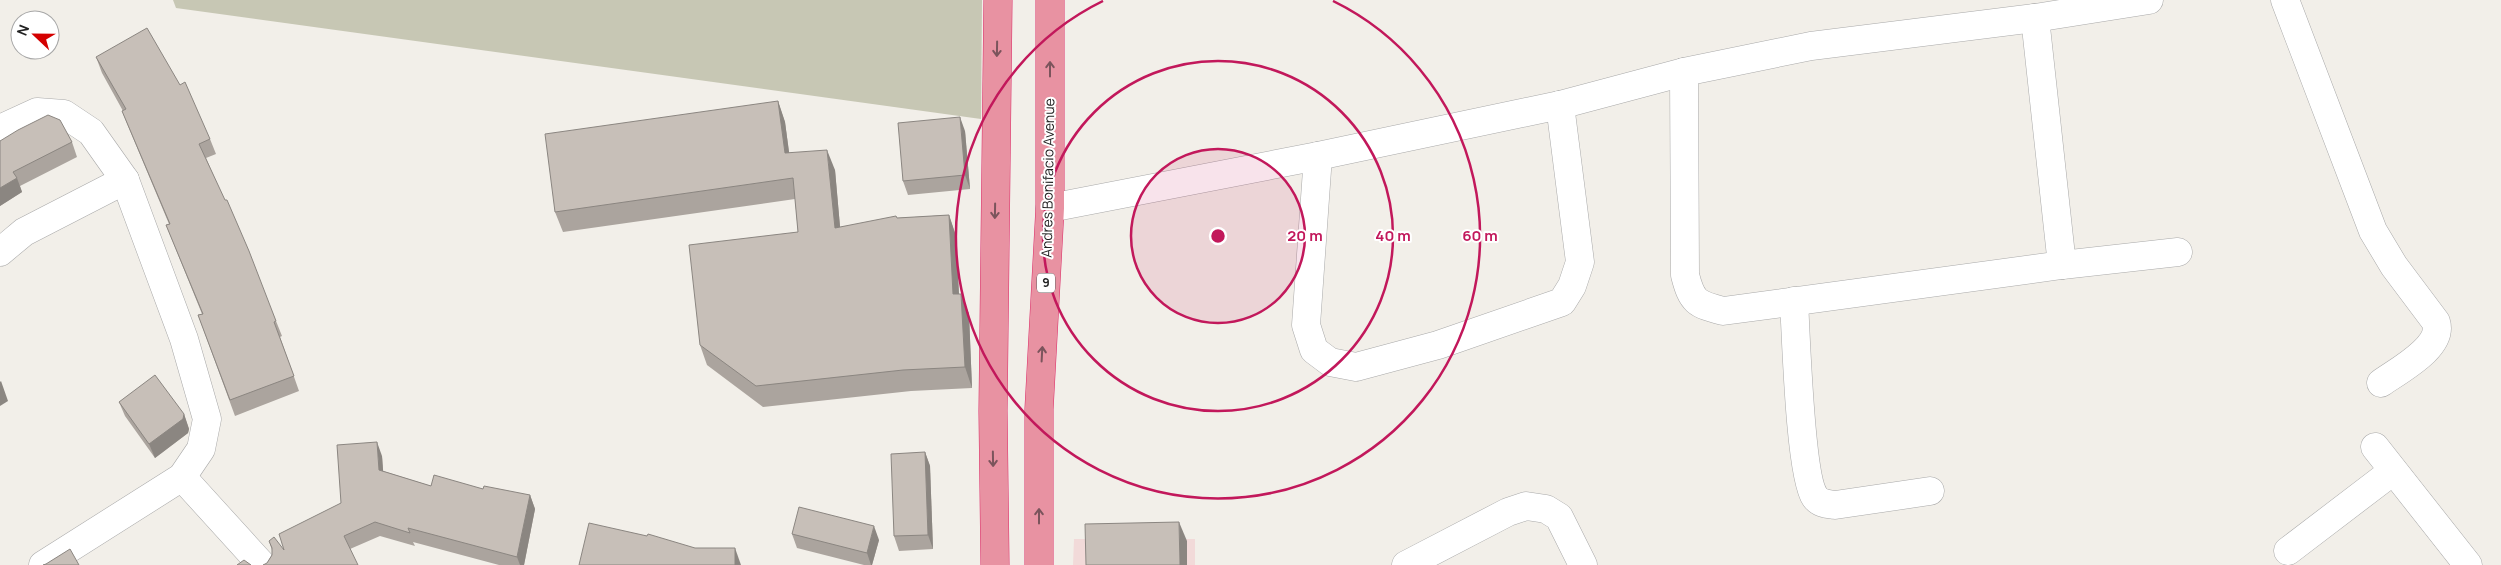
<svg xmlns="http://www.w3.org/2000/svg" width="2501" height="565" viewBox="0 0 2501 565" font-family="Manrope,sans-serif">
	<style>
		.commercial { fill: #f2dad9 }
		.construction { fill: #c7c7b4 }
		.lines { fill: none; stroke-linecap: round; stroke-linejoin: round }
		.minor-casing { stroke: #a9a9a9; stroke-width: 29 }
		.highway-casing { stroke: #dc2a67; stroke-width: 29 }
		.minor { stroke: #fff; stroke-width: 28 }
		.highway { stroke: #e892a2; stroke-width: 28 }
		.wall { fill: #aba49e }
		.shaded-wall { fill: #8b8681 }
		.building { fill: #c7bfb8; stroke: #8b8681 }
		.oneway { stroke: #7b545c }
		.ring { fill: none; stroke: #c2185b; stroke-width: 2.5 }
		.labels { text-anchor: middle; stroke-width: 4; stroke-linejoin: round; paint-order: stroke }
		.shield { fill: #fff; stroke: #646464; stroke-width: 1 }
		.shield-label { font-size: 12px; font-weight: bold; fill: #222 }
		.street-label { font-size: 14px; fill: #222; stroke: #fff }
		.centre { fill: #c2185b; stroke: #fff; stroke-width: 2.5 }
		.ring-label { font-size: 15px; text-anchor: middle; font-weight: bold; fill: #c2185b; stroke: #fff; stroke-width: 4; stroke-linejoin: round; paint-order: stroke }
	</style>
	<rect width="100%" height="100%" fill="#f2efe9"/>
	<polygon class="commercial" points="1074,539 1195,539 1195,565 1073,565"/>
	<polygon class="construction" points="173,0 982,0 981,119 176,8"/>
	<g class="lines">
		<g class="minor-casing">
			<g id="minor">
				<path d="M 2285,0 L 2373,231 L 2394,266 L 2436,322 C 2444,347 2399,370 2381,383"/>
				<polyline points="2035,18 2062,265"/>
				<path d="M 1684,72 L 1685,275 C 1692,302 1696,304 1723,311 L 2062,265 L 2178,252"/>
				<polyline points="0,129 37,112 64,114 91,132 125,180 184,339 207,419 201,449 182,477 43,565"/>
				<polyline points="1318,156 1306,325 1314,350 1330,362 1356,367 1438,345 1562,302 1572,286 1580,262 1560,105"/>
				<polyline points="1050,208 1318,156 1560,105 1684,72 1811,46 2035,18 2149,0"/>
				<polyline points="0,252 24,232 125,180"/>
				<path d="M 1794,301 C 1796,335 1800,476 1815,497 C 1820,504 1828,504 1835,505 L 1930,491"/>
				<polyline points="2375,447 2468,565"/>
				<polyline points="182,477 262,565"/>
				<polyline points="2288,551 2393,471"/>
				<polyline points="1406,565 1508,512 1526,506 1546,509 1559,517 1583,565"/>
			</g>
		</g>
		<g class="highway-casing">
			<g id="highway">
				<polyline points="995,565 993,411 998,0"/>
				<polyline points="1039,565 1039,409 1050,208 1050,0"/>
			</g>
		</g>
		<use href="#minor" class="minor"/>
		<use href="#highway" class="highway"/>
	</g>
	<g class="wall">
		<polygon points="96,57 210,139 216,154 206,158 276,321 282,336 280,337 299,391 235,416 198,315 202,314 166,225 169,224 128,126 122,111 123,111 102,73"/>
		<polygon points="778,101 785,122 789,153 835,170 840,227 897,218 949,215 956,236 959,294 961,294 969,314 972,388 911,391 763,407 707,365 700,345 798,232 795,199 563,232 555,212"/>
		<polygon points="965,131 970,189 908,195 903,181"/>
		<polygon points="0,141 72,142 77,157 20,186 22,192 0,206"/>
		<polygon points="119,402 184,414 189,429 188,433 155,458 125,416"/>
		<polygon points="925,452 930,466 933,549 899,551 894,536"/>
		<polygon points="382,456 383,471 431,486 483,489 530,495 535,509 524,565 499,565 413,542 415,546 380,536 350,549 267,563 272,555 272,550 269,541 284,550 341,503"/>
		<polygon points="792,534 879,540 872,565 864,565 797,548"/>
	</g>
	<g class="shaded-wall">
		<polygon points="778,101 785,122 792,174 785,153"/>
		<polygon points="960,117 965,131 970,189 965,175"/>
		<polygon points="827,150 835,170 842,249 835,228"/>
		<polygon points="17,178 22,192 0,206 0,188"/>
		<polygon points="949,215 956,236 960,315 953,294"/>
		<polygon points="961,294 969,314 972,388 965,367"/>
		<polygon points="1,381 8,401 0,406 0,382"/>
		<polygon points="184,414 189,429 188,433 155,458 149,444"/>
		<polygon points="377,442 382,456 384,483 379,470"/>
		<polygon points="925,452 930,466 933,549 928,535"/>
		<polygon points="530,495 535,509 524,565 520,565 517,557"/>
		<polygon points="1179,522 1187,541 1187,565 1180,565"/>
		<polygon points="874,526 879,540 872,565 871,565 867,553"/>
		<polygon points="735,548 741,565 735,565"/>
	</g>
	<g class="building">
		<polygon points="147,28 180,85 185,82 210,139 199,144 225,200 227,200 249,251 276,321 274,322 294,376 230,400 198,315 203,314 166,225 170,224 122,111 126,109 96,57"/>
		<polygon points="778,101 785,153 827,150 835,228 896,216 897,218 949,215 953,294 961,294 965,367 903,370 756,386 700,345 689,245 798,232 793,178 555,212 545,134"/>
		<polygon points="48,115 60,120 72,142 13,172 17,178 0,188 0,141 18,130"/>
		<polygon points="960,117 965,175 903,181 898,123"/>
		<polygon points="155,375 184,414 183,419 149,444 119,402"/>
		<polygon points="377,442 379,470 431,486 434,475 483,489 484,486 530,495 517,557 408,528 410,533 375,522 344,536 358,565 263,565 267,563 272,555 272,548 269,541 274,537 284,550 279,534 341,503 337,445"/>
		<polygon points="925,452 928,535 894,536 891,454"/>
		<polygon points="799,507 874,526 867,553 792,534"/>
		<polygon points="1179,522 1180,565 1086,565 1085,524"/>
		<polygon points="589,523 647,536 648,534 695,548 735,548 735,565 579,565"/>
		<polygon points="70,549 79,565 43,565 46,564"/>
		<polygon points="244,560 251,565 237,565"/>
	</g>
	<defs><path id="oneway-shaft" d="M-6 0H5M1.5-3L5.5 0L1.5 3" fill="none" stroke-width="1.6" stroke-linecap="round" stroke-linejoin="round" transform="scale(1.25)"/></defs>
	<g class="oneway">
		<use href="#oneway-shaft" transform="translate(997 49) rotate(91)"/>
		<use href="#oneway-shaft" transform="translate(1050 69) rotate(-90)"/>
		<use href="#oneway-shaft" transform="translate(995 211) rotate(91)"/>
		<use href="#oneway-shaft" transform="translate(1042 354) rotate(-87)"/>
		<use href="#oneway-shaft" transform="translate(993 459) rotate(89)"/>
		<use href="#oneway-shaft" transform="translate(1039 516) rotate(-90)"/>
	</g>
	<circle cx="1218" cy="236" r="87" fill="#c2185b" fill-opacity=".12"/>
	<g class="ring">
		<circle cx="1218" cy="236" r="87"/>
		<circle cx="1218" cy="236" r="175"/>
		<path d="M1333 1A262 262 0 1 1 1103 1"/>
	</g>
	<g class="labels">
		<rect class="shield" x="1037" y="273.5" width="18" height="19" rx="4"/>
		<g class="shield-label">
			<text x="1046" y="287">9</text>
		</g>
		<g class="street-label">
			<text transform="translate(1048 178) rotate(-89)" y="5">Andres Bonifacio Avenue</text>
		</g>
	</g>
	<circle cx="1218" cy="236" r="8" class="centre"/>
	<g class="ring-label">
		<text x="1305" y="241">20 m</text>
		<text x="1393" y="241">40 m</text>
		<text x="1480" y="241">60 m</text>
	</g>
	<g transform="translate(35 35) rotate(292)"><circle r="24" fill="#ffffff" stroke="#a7a7a7"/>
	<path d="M0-4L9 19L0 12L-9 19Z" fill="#d40000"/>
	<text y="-8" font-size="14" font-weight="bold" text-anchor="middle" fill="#222222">N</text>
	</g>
</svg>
